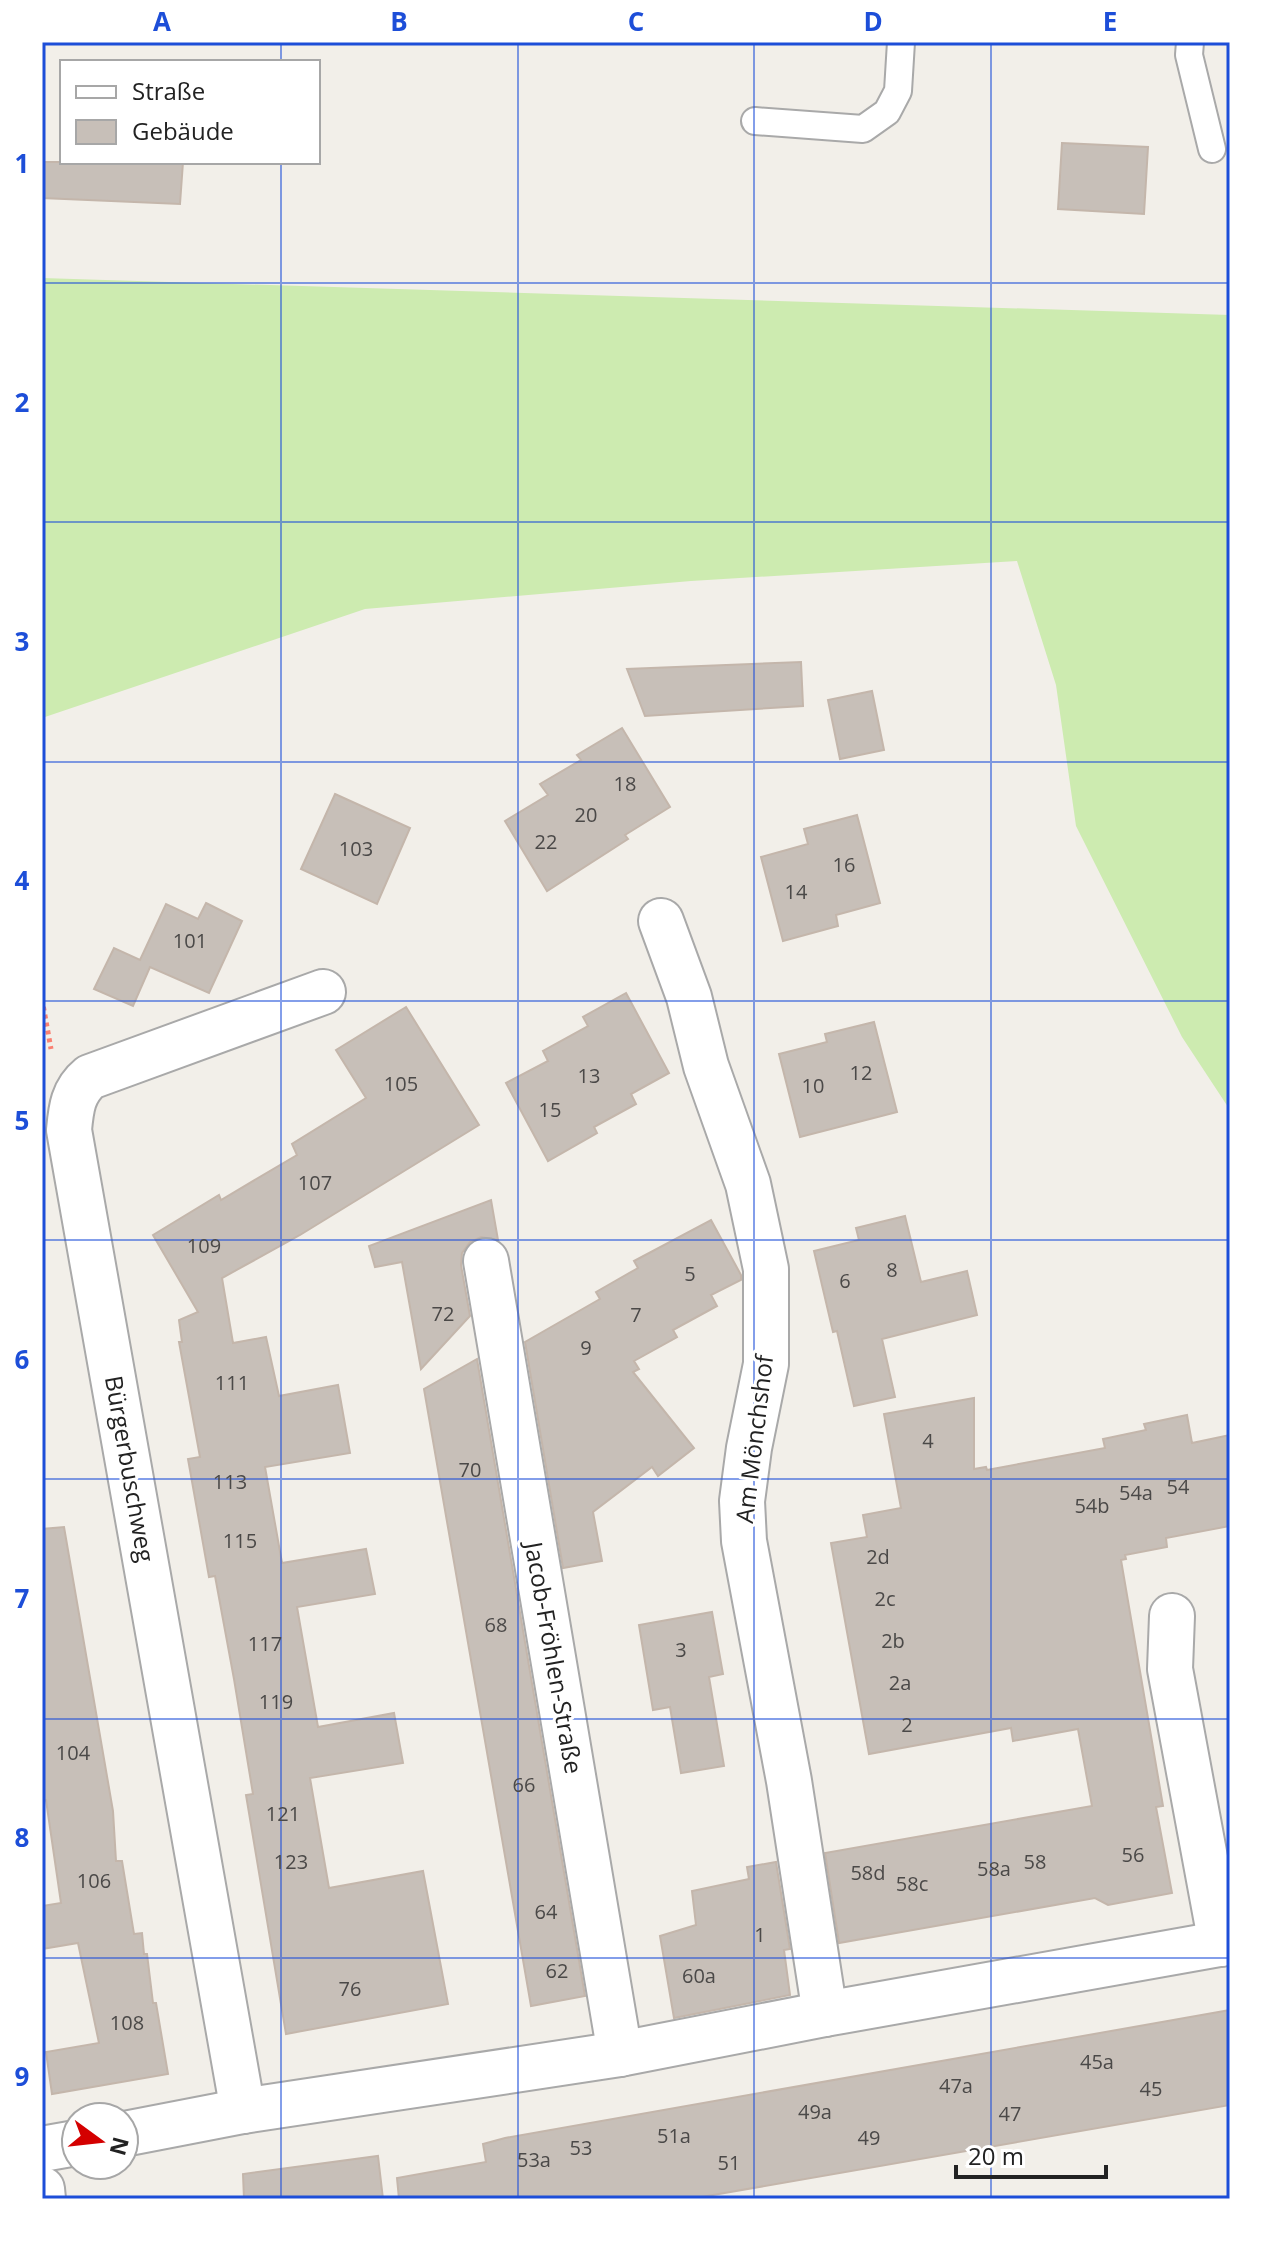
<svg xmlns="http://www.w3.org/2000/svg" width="1272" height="2241" viewBox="0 0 1272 2241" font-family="'Open Sans',sans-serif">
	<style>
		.grass { fill: #cdebb0 }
		.building { fill: #c7bfb8; stroke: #c4b6ab; stroke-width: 2 }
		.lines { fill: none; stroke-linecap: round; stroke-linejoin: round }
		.lane-casing { stroke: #a9a9a9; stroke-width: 30 }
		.street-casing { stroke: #a9a9a9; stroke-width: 48 }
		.path { stroke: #fa8072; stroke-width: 5; stroke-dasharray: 4 4; stroke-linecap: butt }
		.lane { stroke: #fff; stroke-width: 26 }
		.street { stroke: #fff; stroke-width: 44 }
		.grid { fill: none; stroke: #1d4ed8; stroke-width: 2; stroke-opacity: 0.55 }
		.labels { text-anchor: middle; stroke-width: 6; stroke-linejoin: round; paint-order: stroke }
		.number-label { font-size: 20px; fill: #4b4948 }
		.street-label { font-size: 24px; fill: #222; stroke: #fff }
		.neatline { fill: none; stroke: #1d4ed8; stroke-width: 3 }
		.grid-label { font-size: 26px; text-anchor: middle; font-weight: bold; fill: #1d4ed8 }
	</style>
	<rect width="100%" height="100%" fill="#f2efe9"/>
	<polygon class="grass" points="42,278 1230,315 1230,1110 1182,1037 1076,826 1056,685 1017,561 691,581 365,609 42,718"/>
	<g class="building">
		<polygon points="1062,143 1148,147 1144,214 1058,209"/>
		<polygon points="42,162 183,162 180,204 42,198"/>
		<polygon points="801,662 803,706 645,716 627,669"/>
		<polygon points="872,691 884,750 840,759 828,700"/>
		<polygon points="622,728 670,807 625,835 628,839 547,891 505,821 548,795 540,784 581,760 577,755"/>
		<polygon points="335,794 410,828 377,904 301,869"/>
		<polygon points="857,815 880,903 836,915 838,926 783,941 761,857 808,844 804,829"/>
		<polygon points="206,903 242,921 209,993 150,967 133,1006 94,989 114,948 140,960 166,904 198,919"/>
		<polygon points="626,993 669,1073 631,1094 636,1104 594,1127 597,1133 548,1161 506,1083 548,1061 543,1051 588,1026 583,1017"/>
		<polygon points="406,1007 479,1125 300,1235 222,1278 233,1343 266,1337 279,1396 338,1385 350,1453 265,1467 282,1563 366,1549 375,1594 297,1607 318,1727 394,1713 403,1763 310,1778 329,1888 423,1871 448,2004 286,2034 246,1795 253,1794 234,1679 215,1576 209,1577 188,1459 200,1457 179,1342 182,1342 179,1320 198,1312 153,1235 219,1195 221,1200 297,1155 292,1144 366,1098 336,1050"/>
		<polygon points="874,1022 897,1112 800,1137 779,1054 827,1042 825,1034"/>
		<polygon points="491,1200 498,1240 481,1237 470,1242 462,1253 461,1265 470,1316 421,1369 402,1262 375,1267 369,1246"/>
		<polygon points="905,1216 921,1282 967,1271 977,1315 882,1339 895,1397 854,1406 837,1331 833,1332 814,1251 859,1240 856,1228"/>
		<polygon points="711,1220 741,1275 741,1280 711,1295 717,1306 673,1330 677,1337 634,1361 639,1369 633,1372 694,1448 658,1476 652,1467 593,1512 602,1561 563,1568 525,1342 600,1299 596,1292 638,1268 634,1261"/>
		<polygon points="477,1359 585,1996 531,2006 424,1389"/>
		<polygon points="974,1398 974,1469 986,1467 987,1470 1105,1448 1103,1439 1146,1430 1144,1424 1187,1415 1192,1443 1230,1435 1230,1526 1166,1538 1167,1547 1125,1555 1126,1559 1121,1560 1163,1806 1156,1807 1172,1893 1108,1905 1095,1898 839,1943 825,1853 1092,1806 1078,1729 1013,1741 1011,1728 869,1754 831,1543 867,1537 863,1515 901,1508 884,1414"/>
		<polygon points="64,1527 113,1811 116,1861 122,1861 134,1934 142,1933 144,1954 147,1954 153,2003 156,2003 168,2074 52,2094 46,2052 99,2043 78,1943 42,1949 42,1906 61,1903 46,1800 42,1801 42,1529"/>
		<polygon points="712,1612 723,1674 709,1677 724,1766 681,1773 670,1707 653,1710 639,1625"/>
		<polygon points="776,1862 790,1949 784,1950 790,1995 674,2018 660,1936 696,1925 692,1891 749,1879 747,1867"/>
		<polygon points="1230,2010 1230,2105 690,2199 399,2199 397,2178 486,2162 483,2144 505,2138"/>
		<polygon points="378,2156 383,2199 244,2199 243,2174"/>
	</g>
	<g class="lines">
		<g class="lane-casing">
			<g id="lane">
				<polyline points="1190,42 1189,55 1212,149"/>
				<polyline points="755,121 863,129 887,112 898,91 901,42"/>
			</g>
		</g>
		<g class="street-casing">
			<g id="street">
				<polyline points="661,921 689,997 706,1066 748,1184 766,1269 766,1364 749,1448 742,1501 744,1541 789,1781 825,2014"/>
				<polyline points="486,1261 620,2054"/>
				<polyline points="1172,1616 1170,1669 1221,1944"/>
				<path d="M 243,2111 L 69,1130 C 71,1108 73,1091 90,1077 L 323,992"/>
				<polyline points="124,2134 243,2111 620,2054 825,2014 1230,1942"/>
				<polyline points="42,2149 76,2143"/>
				<polyline points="42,2189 43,2199"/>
			</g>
		</g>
		<polyline class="path" points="42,999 51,1049"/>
		<use href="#lane" class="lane"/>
		<use href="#street" class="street"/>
	</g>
	<path class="grid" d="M 281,42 L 281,62M 518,42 L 518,2199M 754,42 L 754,2199M 991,42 L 991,2199M 281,162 L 281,2199M 42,283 L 1230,283M 42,522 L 1230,522M 42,762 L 1230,762M 42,1001 L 1230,1001M 42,1240 L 1230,1240M 42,1479 L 1230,1479M 42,1719 L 1230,1719M 42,1958 L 1230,1958"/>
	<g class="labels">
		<g class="number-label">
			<text x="625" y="791">18</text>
			<text x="586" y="822">20</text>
			<text x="546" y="849">22</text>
			<text x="356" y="856">103</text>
			<text x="844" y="872">16</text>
			<text x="796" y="899">14</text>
			<text x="190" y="948">101</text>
			<text x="861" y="1080">12</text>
			<text x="589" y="1083">13</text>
			<text x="401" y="1091">105</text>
			<text x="813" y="1093">10</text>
			<text x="550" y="1117">15</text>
			<text x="315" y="1190">107</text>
			<text x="204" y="1253">109</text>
			<text x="892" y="1277">8</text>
			<text x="690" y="1281">5</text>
			<text x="845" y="1288">6</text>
			<text x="443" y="1321">72</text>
			<text x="636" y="1322">7</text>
			<text x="586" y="1355">9</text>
			<text x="232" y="1390">111</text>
			<text x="928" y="1448">4</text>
			<text x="470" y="1477">70</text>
			<text x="230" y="1489">113</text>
			<text x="1178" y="1494">54</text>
			<text x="1136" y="1500">54a</text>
			<text x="1092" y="1513">54b</text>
			<text x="240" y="1548">115</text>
			<text x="878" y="1564">2d</text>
			<text x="885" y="1606">2c</text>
			<text x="496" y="1632">68</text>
			<text x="893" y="1648">2b</text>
			<text x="265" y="1651">117</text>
			<text x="681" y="1657">3</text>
			<text x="900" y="1690">2a</text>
			<text x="276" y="1709">119</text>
			<text x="907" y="1732">2</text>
			<text x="73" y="1760">104</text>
			<text x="524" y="1792">66</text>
			<text x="283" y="1821">121</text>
			<text x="1133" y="1862">56</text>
			<text x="291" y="1869">123</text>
			<text x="1035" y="1869">58</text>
			<text x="994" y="1876">58a</text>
			<text x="868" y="1880">58d</text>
			<text x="94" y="1888">106</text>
			<text x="912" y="1891">58c</text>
			<text x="546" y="1919">64</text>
			<text x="760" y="1942">1</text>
			<text x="557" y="1978">62</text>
			<text x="699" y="1983">60a</text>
			<text x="350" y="1996">76</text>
			<text x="127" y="2030">108</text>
			<text x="1097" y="2069">45a</text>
			<text x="956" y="2093">47a</text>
			<text x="1151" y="2096">45</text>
			<text x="815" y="2119">49a</text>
			<text x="1010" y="2121">47</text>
			<text x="674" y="2143">51a</text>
			<text x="869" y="2145">49</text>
			<text x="581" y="2155">53</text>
			<text x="534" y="2167">53a</text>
			<text x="729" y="2170">51</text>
		</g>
		<g class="street-label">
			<text transform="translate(755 1439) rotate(-83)" y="8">Am Mönchshof</text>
			<text transform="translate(129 1469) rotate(80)" y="8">Bürgerbuschweg</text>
			<text transform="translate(553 1658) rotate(80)" y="8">Jacob-Fröhlen-Straße</text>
		</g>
	</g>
	<rect width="1272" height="2241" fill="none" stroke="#ffffff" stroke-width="88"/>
	<rect x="60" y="60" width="260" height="104" fill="#ffffff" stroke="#a7a7a7" stroke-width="2"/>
	<rect x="76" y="86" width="40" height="12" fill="#ffffff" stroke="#a7a7a7" stroke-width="2"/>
	<text x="132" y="100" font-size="24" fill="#222222">Straße</text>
	<rect x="76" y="120" width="40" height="24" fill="#c7bfb8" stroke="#a7a7a7" stroke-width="2"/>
	<text x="132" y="140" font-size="24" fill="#222222">Gebäude</text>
	<g transform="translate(100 2141) rotate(105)"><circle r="38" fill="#ffffff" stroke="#a7a7a7" stroke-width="2"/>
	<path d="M0-6L14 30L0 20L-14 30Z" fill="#d40000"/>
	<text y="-12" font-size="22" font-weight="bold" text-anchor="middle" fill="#222222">N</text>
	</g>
	<path d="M956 2165v12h150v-12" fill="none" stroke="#222222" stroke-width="4"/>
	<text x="968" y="2165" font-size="24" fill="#222222" stroke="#ffffff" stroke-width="6" paint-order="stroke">20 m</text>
	<rect x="44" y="44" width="1184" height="2153" class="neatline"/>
	<g class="grid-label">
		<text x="162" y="31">A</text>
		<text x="399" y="31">B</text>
		<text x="636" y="31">C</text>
		<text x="873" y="31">D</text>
		<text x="1110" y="31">E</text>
		<text x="22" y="173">1</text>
		<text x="22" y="412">2</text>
		<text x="22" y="651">3</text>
		<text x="22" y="890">4</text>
		<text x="22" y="1130">5</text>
		<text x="22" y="1369">6</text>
		<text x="22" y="1608">7</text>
		<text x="22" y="1847">8</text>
		<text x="22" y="2086">9</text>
	</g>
</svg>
